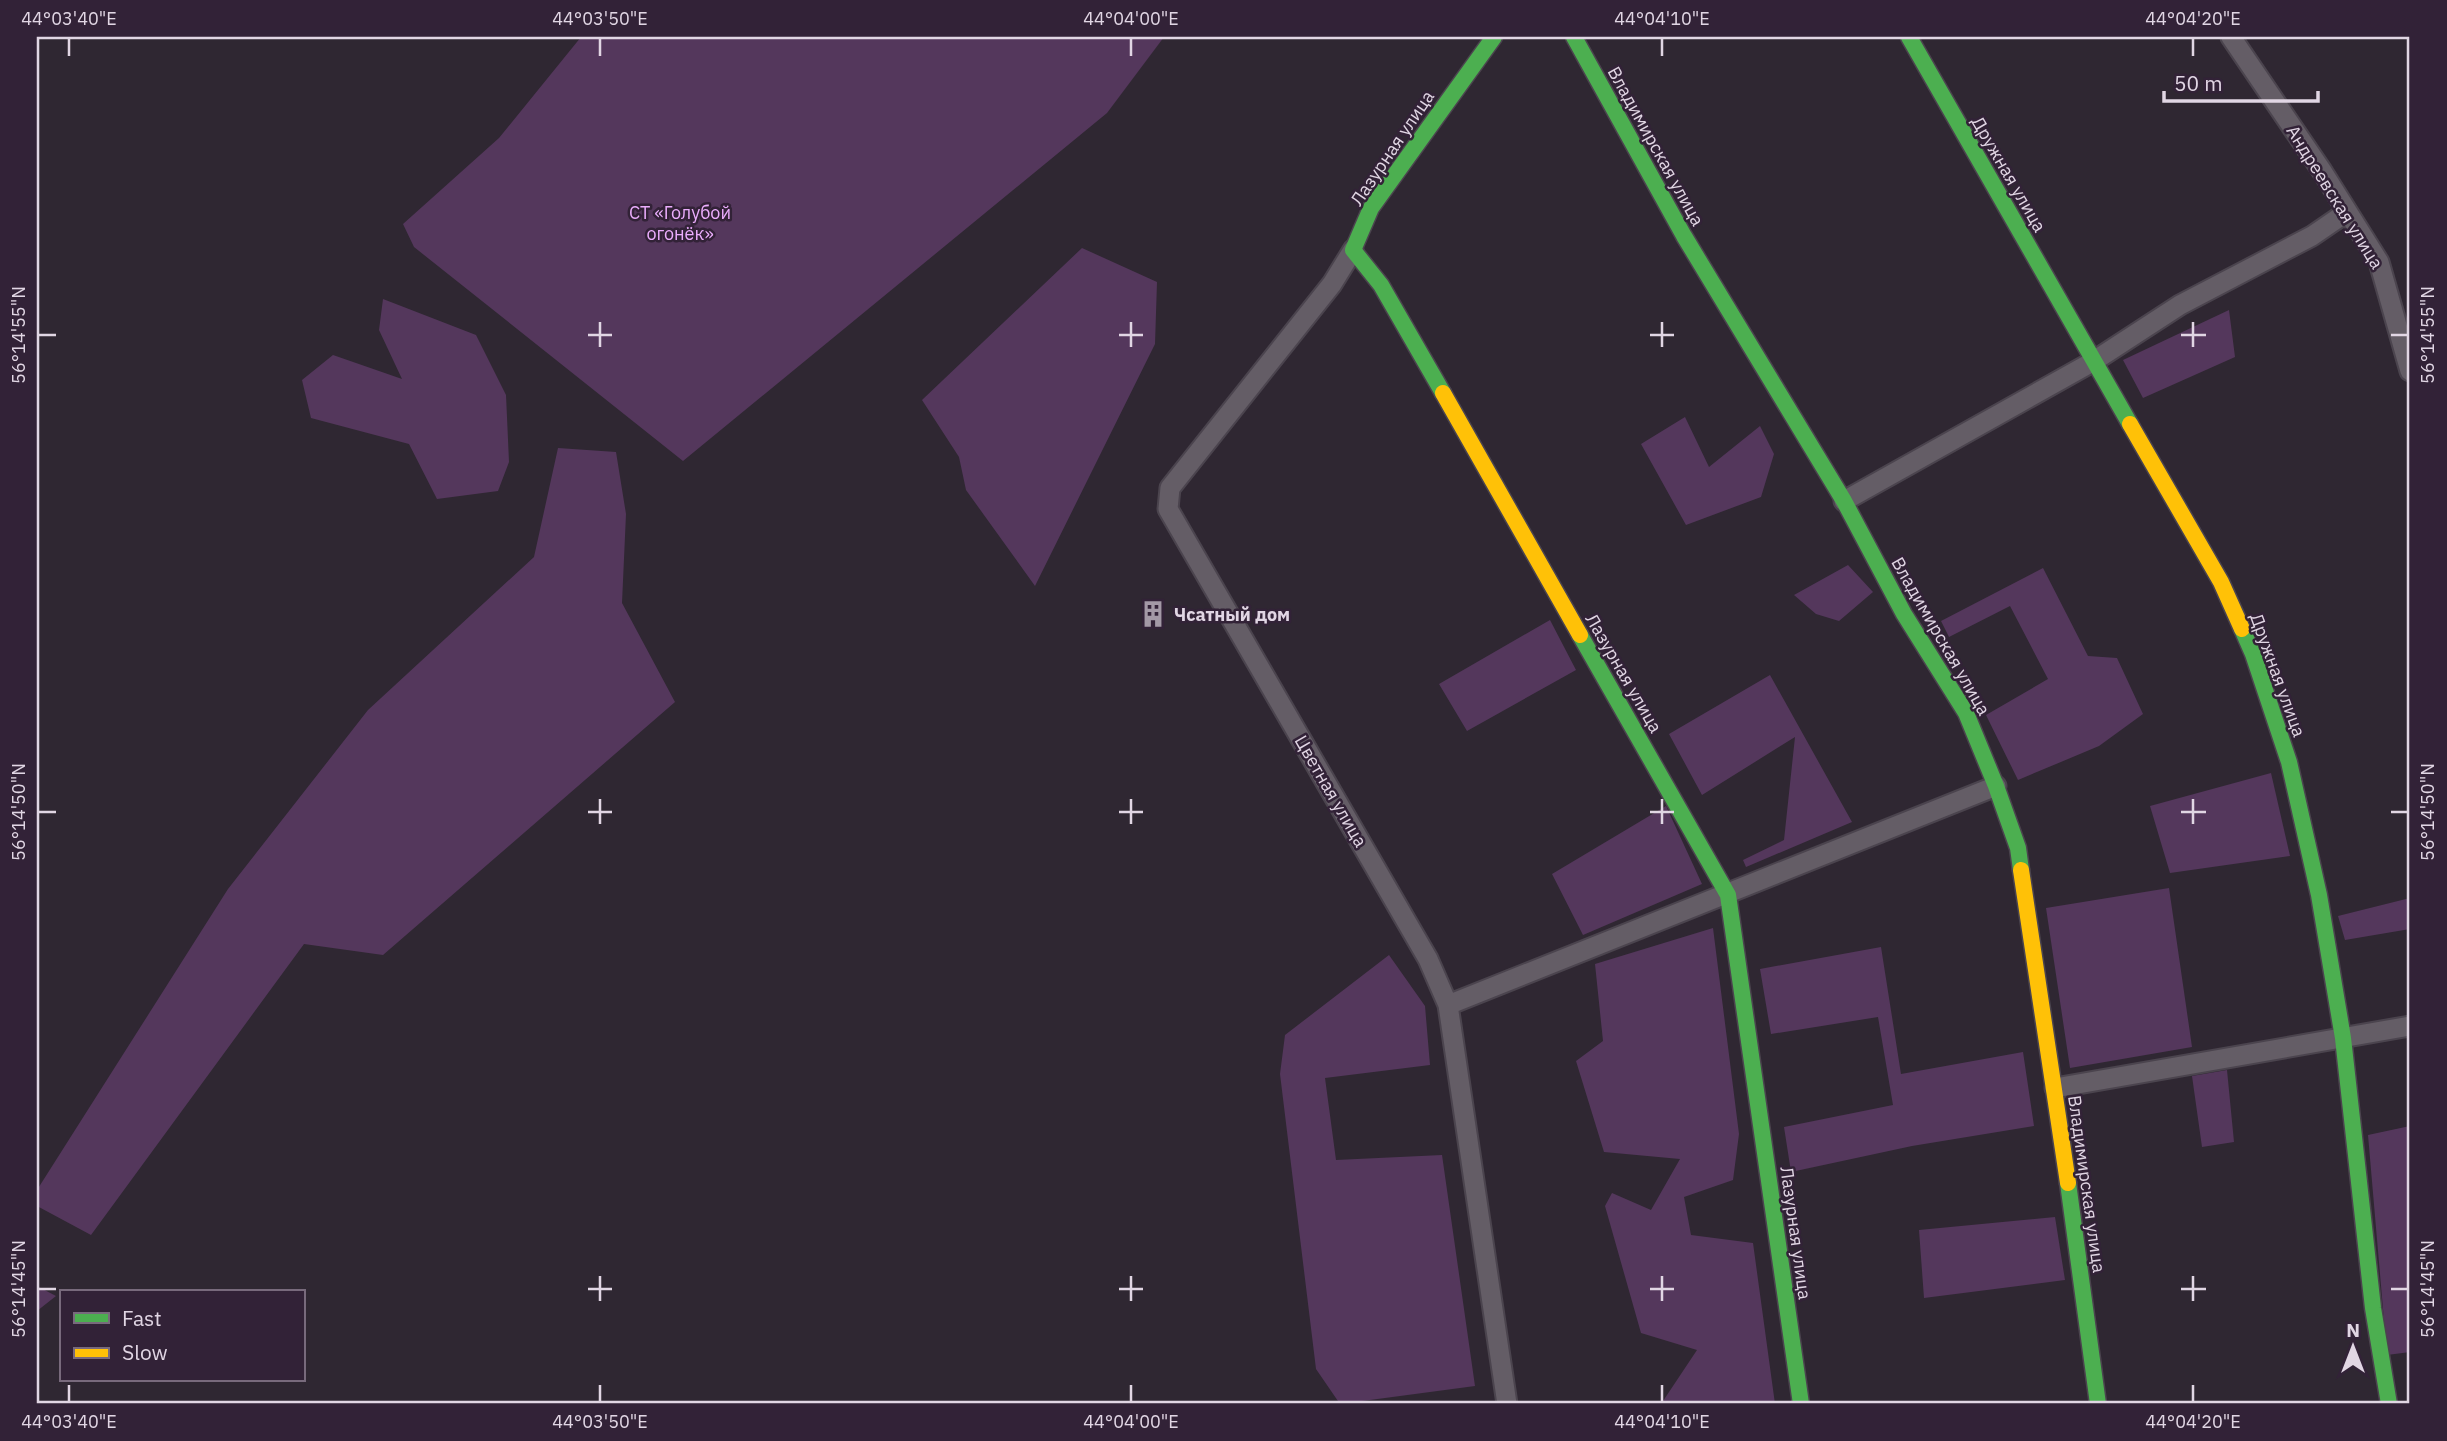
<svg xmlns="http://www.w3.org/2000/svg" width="2447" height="1441" viewBox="0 0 2447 1441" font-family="'IBM Plex Sans',sans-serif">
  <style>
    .green { fill: #54375c }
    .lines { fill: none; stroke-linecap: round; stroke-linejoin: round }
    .street-casing { stroke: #4b444e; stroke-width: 23 }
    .fast-casing { stroke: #4b444e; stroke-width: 19 }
    .slow-casing { stroke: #4b444e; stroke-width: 19 }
    .street { stroke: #645d66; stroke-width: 19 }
    .fast { stroke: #4caf50; stroke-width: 16 }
    .slow { stroke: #ffc107; stroke-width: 16 }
    .ticks { fill: none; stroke: #e1d6e4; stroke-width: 2.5 }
    .labels { text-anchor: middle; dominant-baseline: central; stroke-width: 5; stroke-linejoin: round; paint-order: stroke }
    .street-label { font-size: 18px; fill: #e1d6e4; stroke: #322237 }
    .park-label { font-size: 18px; fill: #ebadfd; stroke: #322237 }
    .poi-label { font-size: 18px; font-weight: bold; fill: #e1d6e4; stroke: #322237; text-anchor: start }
    .neatline { fill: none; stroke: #e1d6e4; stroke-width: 2.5 }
    .ticks-label { font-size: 18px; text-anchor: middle; fill: #e1d6e4 }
  </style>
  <rect width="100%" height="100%" fill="#2f2732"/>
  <!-- green -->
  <path class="green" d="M 581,37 L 1164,37 L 1107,113 L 683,461 L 414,247 L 403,224 L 499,138 Z
    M 1082,248 L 1157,282 L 1155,344 L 1035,586 L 966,490 L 959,457 L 922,400 Z
    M 383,299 L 476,335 L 506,395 L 509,462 L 498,491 L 437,499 L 409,444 L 311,418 L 302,380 L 333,355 L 402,379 L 379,330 Z
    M 2229,310 L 2235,357 L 2143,398 L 2123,360 Z
    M 1685,417 L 1709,467 L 1760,426 L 1774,454 L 1761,497 L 1686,525 L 1641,444 Z
    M 558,448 L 616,452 L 626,514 L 622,603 L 675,702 L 383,955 L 304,944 L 91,1235 L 37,1206 L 37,1190 L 228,889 L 368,710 L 534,557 Z
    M 1848,565 L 1873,592 L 1839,621 L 1816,614 L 1794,595 Z
    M 2043,568 L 2088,656 L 2117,658 L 2143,714 L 2099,746 L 2018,780 L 1986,715 L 2048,679 L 2010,606 L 1949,637 L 1941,621 Z
    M 1550,620 L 1576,670 L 1467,731 L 1439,684 Z
    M 1770,675 L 1852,822 L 1746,867 L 1743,860 L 1784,840 L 1795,737 L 1702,795 L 1669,734 Z
    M 2271,773 L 2290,856 L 2170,873 L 2150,806 Z
    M 1666,806 L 1702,884 L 1583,935 L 1552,874 Z
    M 2169,888 L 2192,1047 L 2070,1068 L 2046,908 Z
    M 2410,898 L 2410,929 L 2345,940 L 2338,916 Z
    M 1713,928 L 1739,1134 L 1733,1180 L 1684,1197 L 1691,1235 L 1753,1243 L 1775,1404 L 1661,1404 L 1697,1350 L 1641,1333 L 1605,1206 L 1612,1193 L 1651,1210 L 1680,1159 L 1604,1152 L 1576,1061 L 1603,1041 L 1595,964 Z
    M 1881,947 L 1901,1074 L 2023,1052 L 2034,1126 L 1912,1146 L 1791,1172 L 1784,1127 L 1893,1105 L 1878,1017 L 1771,1034 L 1760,969 Z
    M 1389,955 L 1425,1006 L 1430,1065 L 1325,1078 L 1336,1160 L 1442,1155 L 1475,1386 L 1340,1404 L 1316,1369 L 1280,1074 L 1285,1035 Z
    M 2227,1070 L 2234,1142 L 2202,1147 L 2192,1076 Z
    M 2410,1126 L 2410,1352 L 2387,1355 L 2368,1135 Z
    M 2055,1217 L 2065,1280 L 1924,1298 L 1919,1230 Z
    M 37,1286 L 56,1296 L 37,1311 Z"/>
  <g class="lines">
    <defs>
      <path id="street" d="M 2231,37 L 2322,171 L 2379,262 L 2410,371
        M 1353,250 L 1332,284 L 1170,488 L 1168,509 L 1428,959 L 1448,1005 L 1507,1404
        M 1844,501 L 2094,361 L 2180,305 L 2312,236 L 2347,212
        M 1448,1005 L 1996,786
        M 2055,1088 L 2410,1026"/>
      <path id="fast" d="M 1574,37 L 1684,236 L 1844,501 L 1904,614 L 1966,713 L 1996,786 L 2018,848 L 2021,870
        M 1909,37 L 2130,424
        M 1443,393 L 1381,285 L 1353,250 L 1371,208 L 1494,37
        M 2242,629 L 2253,654 L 2289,762 L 2319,895 L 2343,1038 L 2373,1308 L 2389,1404
        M 1580,635 L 1728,895 L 1801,1404
        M 2068,1183 L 2098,1404"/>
      <path id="slow" d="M 1443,393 L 1580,635
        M 2130,424 L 2221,582 L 2242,629
        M 2021,870 L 2068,1183"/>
    </defs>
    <!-- street casing -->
    <use href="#street" class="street-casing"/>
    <!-- fast casing -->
    <use href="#fast" class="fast-casing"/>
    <!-- slow casing -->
    <use href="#slow" class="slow-casing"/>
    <!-- street -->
    <use href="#street" class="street"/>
    <!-- fast -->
    <use href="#fast" class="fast"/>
    <!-- slow -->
    <use href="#slow" class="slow"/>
  </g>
  <!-- ticks -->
  <path class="ticks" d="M 69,38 L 69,56M 600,38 L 600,56M 1131,38 L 1131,56M 1662,38 L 1662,56M 2193,38 L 2193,56M 600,322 L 600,347M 1131,322 L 1131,347M 1662,322 L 1662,347M 2193,322 L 2193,347M 38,335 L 56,335M 588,335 L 612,335M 1119,335 L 1143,335M 1650,335 L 1674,335M 2181,335 L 2206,335M 2391,335 L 2408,335M 600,799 L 600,824M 1131,799 L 1131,824M 1662,799 L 1662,824M 2193,799 L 2193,824M 38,812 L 56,812M 588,812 L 612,812M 1119,812 L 1143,812M 1650,812 L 1674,812M 2181,812 L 2206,812M 2391,812 L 2408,812M 600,1276 L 600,1301M 1131,1276 L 1131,1301M 1662,1276 L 1662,1301M 2193,1276 L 2193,1301M 38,1289 L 56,1289M 588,1289 L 612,1289M 1119,1289 L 1143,1289M 1650,1289 L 1674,1289M 2181,1289 L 2206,1289M 2391,1289 L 2408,1289M 69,1385 L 69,1402M 600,1385 L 600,1402M 1131,1385 L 1131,1402M 1662,1385 L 1662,1402M 2193,1385 L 2193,1402"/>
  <!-- icons -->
  <defs>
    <symbol id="building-bare" viewBox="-9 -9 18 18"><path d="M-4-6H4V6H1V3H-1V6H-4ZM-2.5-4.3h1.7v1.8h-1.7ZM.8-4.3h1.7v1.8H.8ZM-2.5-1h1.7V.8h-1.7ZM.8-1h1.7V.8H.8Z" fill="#a399a6" stroke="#322237" stroke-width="2.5" paint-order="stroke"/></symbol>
  </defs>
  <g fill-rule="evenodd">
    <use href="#building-bare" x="1134" y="595" width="38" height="38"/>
  </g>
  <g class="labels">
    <!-- street labels -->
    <g class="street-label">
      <text transform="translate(1656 146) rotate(61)">Владимирская улица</text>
      <text transform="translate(1392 148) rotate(-56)">Лазурная улица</text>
      <text transform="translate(2009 174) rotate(60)">Дружная улица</text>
      <text transform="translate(2335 197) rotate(58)">Андреевская улица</text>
      <text transform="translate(1941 636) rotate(60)">Владимирская улица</text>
      <text transform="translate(1624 673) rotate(60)">Лазурная улица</text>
      <text transform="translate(2278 675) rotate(70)">Дружная улица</text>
      <text transform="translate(1331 791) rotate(60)">Цветная улица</text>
      <text transform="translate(2087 1184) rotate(82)">Владимирская улица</text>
      <text transform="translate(1796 1233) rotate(82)">Лазурная улица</text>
    </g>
    <!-- park labels -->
    <g class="park-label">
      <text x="680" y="212">СТ «Голубой<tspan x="680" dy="21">огонёк»</tspan></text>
    </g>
    <!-- poi labels -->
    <g class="poi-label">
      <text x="1174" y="614">Чсатный дом</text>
    </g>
  </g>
  <!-- border -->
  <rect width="2447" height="1441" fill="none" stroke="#322237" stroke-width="77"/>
  <!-- legend -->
  <rect x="60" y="1290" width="245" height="91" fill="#322237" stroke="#786a7c" stroke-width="2"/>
  <rect x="74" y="1313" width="35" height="10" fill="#4caf50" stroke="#786a7c" stroke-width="2"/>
  <text x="122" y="1326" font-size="21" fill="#e1d6e4">Fast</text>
  <rect x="74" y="1348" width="35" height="10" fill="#ffc107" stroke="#786a7c" stroke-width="2"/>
  <text x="122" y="1360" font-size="21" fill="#e1d6e4">Slow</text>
  <!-- north arrow -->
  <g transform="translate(2353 1347)" stroke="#322237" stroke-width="5" paint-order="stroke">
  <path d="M0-5L12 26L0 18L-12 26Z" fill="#e1d6e4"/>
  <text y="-10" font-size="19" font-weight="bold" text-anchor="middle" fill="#e1d6e4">N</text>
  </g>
  <!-- scale -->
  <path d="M2164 91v10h154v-10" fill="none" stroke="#e1d6e4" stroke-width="3.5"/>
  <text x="2174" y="91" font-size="21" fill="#e1d6e4" stroke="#322237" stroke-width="5" paint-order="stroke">50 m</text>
  <rect x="38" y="38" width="2370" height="1364" class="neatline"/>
  <g class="ticks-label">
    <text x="69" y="25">44°03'40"E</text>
    <text x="600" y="25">44°03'50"E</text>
    <text x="1131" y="25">44°04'00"E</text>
    <text x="1662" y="25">44°04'10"E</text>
    <text x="2193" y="25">44°04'20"E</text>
    <text transform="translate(19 335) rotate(-90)" y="6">56°14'55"N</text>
    <text transform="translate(2428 335) rotate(-90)" y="6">56°14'55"N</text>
    <text transform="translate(19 812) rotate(-90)" y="6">56°14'50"N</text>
    <text transform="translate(2428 812) rotate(-90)" y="6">56°14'50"N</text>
    <text transform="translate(19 1289) rotate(-90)" y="6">56°14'45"N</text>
    <text transform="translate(2428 1289) rotate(-90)" y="6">56°14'45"N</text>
    <text x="69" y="1428">44°03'40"E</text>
    <text x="600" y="1428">44°03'50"E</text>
    <text x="1131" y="1428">44°04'00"E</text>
    <text x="1662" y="1428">44°04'10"E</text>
    <text x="2193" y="1428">44°04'20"E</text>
  </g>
</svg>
